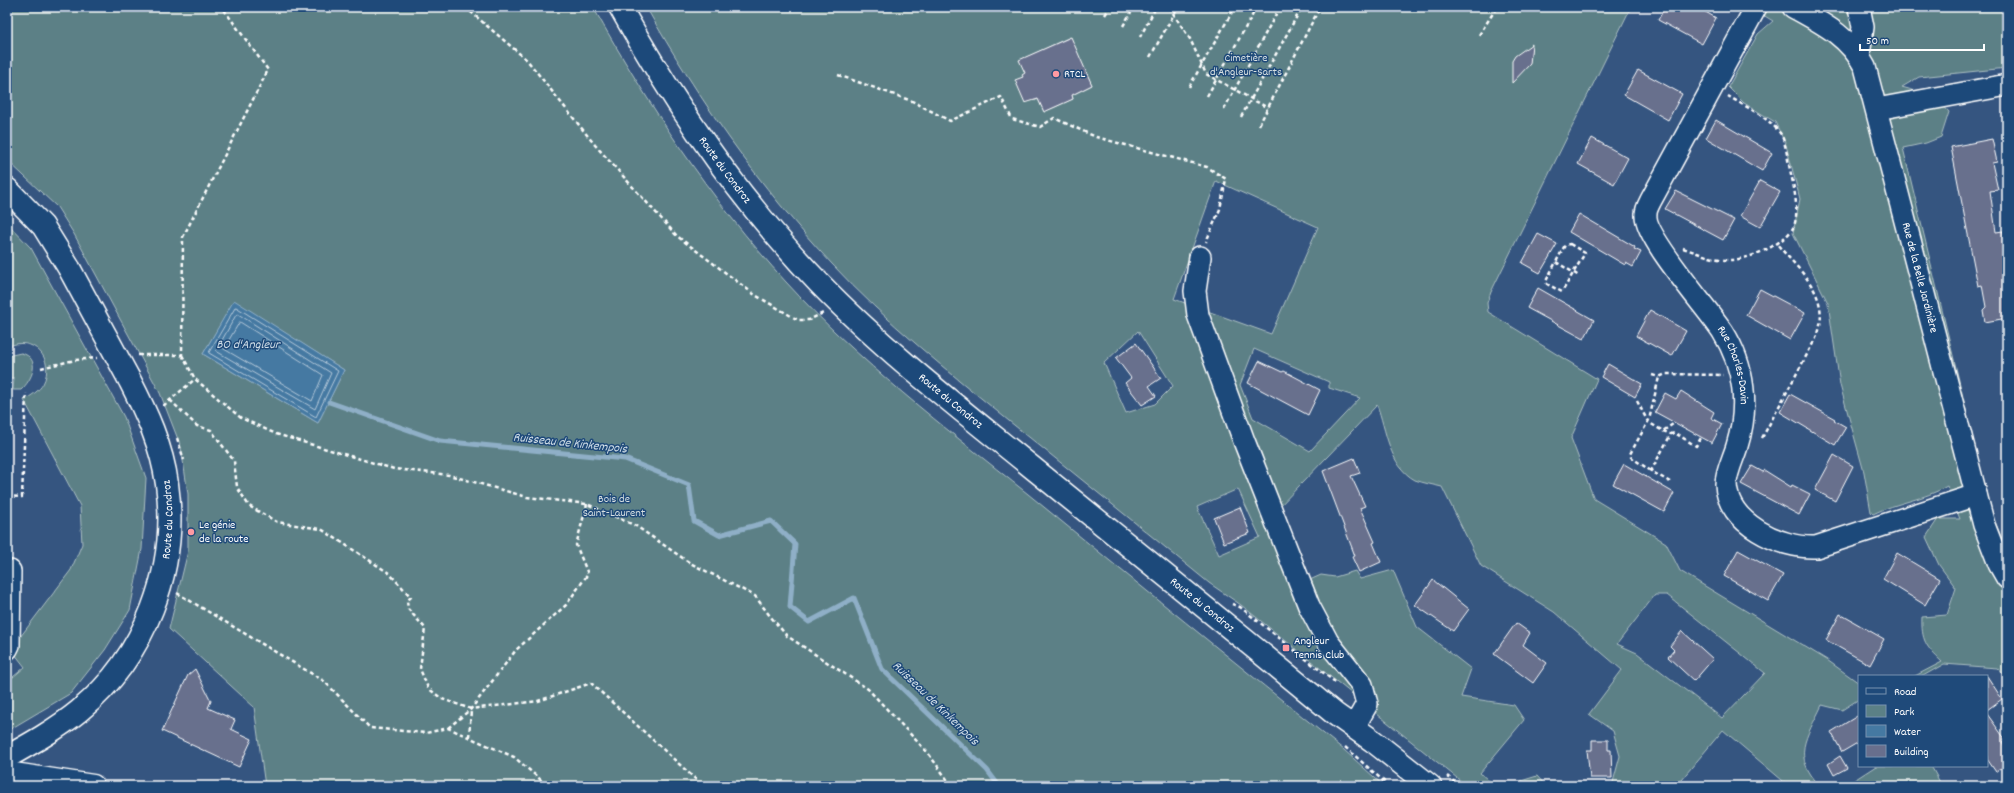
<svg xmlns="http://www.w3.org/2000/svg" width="2014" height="793" viewBox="0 0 2014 793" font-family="Dekko,sans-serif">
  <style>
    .green { fill: #5b8086; stroke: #adc0c2; fill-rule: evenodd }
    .water { fill: #4579a2; stroke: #8fafc7 }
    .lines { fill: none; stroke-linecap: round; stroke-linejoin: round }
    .shore { stroke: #b5c9da; stroke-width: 1 }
    .stream { stroke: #8fafc7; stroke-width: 5 }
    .building { fill: #686f8d; stroke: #fff }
    .minor-casing { stroke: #fff; stroke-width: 24 }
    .major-casing { stroke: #fff; stroke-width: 25 }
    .path { stroke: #fff; stroke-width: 2.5; stroke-dasharray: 4 3; stroke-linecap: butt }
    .minor { stroke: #1f4a7a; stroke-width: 21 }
    .major { stroke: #1f4a7a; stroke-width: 22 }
    .major-bridge-casing { stroke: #fff; stroke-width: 25; stroke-linecap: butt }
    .major-bridge { stroke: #1f4a7a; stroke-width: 22 }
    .poi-dot { fill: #ff9aa2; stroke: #1f4a7a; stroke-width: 1.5 }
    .labels { text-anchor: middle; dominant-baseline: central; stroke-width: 3; stroke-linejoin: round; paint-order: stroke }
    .park-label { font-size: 12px; fill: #d6dfe1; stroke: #1f4a7a }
    .poi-label { font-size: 12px; fill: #fff; stroke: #1f4a7a; text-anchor: start }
    .street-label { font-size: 12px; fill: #fff; stroke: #1f4a7a }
    .water-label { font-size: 13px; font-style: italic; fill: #d0dee8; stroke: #1f4a7a }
  </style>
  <rect width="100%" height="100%" fill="#355580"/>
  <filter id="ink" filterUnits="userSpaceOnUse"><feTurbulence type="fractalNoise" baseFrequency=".025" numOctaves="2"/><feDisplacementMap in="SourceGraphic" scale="8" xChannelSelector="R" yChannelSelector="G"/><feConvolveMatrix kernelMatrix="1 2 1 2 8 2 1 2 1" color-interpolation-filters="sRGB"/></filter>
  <g filter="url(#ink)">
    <!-- green -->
    <path class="green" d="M 7,7 L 593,7 C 649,106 710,199 786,282 C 859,362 944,427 1028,494 C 1133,580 1238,665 1344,750 L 1384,786 L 265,786 L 254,707 L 169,629 L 188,551 L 188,494 L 181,447 L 160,393 L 74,234 L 57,207 L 7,160 ZM 234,301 L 344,370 L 318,423 L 203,354 Z
      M 646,7 L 1631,7 L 1491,292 L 1487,303 L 1488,312 L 1597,379 L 1571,438 L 1594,499 L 1666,543 L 1680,571 L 1827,660 L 1859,683 L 1859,699 L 1842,710 L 1822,705 C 1806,739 1791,755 1820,786 L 1789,786 L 1723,730 L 1676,786 L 1612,786 L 1620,756 L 1613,731 L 1589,714 L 1622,670 L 1554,612 L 1481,566 L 1442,487 C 1434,485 1423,483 1415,480 C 1389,466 1386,429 1377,405 L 1276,510 L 1303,583 L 1321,575 L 1335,577 L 1355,571 L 1360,579 L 1393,570 L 1417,627 L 1471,669 L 1461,697 L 1514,705 L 1524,720 L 1480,773 L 1495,786 L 1467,786 L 1241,605 L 1209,583 C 1143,529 1076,475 1009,421 C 948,371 886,322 832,264 C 759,186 699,100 646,7 ZM 1070,37 L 1092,85 L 1072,95 L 1073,99 L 1044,112 L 1038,99 L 1035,101 L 1033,99 L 1023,75 L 1025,73 L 1020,60 ZM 1216,181 L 1318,227 L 1271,334 L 1174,299 ZM 1138,331 L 1173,386 L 1155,404 L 1126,413 L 1104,363 ZM 1254,349 L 1329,382 L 1329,388 L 1360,398 L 1310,451 L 1253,418 L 1240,385 ZM 1238,489 L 1260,537 L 1219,555 L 1197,507 ZM 1655,595 L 1667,595 L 1765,673 L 1722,718 L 1637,653 L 1617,644 Z
      M 1750,7 L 2007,7 L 2007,68 L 1919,77 L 1902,87 C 1924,94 1933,93 1949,112 L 1941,137 L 1926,143 L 1903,148 L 1990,509 L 2007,551 L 2007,677 L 1997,668 L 1944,664 L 1923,676 L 1915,676 L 1942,662 C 1926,647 1921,640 1922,617 L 1947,615 L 1956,588 L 1939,565 L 1926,537 L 1938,519 L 1960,519 L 1947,486 C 1924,500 1897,502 1873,514 L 1871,512 L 1864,472 L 1840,385 L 1828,303 L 1793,233 L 1800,199 L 1786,145 L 1775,122 L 1744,103 L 1728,87 L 1758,34 L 1773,21 Z
      M 7,223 L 31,248 L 124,417 L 146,478 L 142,549 L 130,610 L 105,650 L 71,693 L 7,731 L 7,682 L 25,667 L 11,649 L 71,570 L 82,544 L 80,506 L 24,400 C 31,396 39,391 43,384 C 56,359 33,334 7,347 Z
      M 21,353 C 42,358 32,380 21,390 L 13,390 L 14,378 L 7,378 L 7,356 Z
      M 1876,766 L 1931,766 L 1942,786 L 1845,786 Z
      M 1537,776 L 1546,786 L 1519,786 L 1521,781 Z"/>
    <!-- water -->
    <path class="water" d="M 234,300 L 344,370 L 318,423 L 203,354 Z"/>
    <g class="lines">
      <!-- shore -->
      <path class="shore" d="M 236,307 L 338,371 L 316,417 L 209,353 Z
        M 238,314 L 331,373 L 315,409 L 216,351 L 236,315 Z
        M 240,322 L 323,375 L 312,401 L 224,349 Z"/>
      <!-- stream -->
      <path class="stream" d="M 329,402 L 440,441 L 625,459 L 689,485 L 694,521 L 719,535 L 771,521 L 795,544 L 790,607 L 809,622 L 854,598 L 882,669 L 987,770 L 999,786"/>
    </g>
    <!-- building -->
    <path class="building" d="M 1665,7 L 1697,7 L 1716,18 L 1702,44 L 1658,20 Z
      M 1071,37 L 1092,85 L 1072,95 L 1073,99 L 1044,112 L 1038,99 L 1025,103 L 1015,80 L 1023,77 L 1022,75 L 1025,73 L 1019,60 Z
      M 1532,44 L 1530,64 L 1512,83 L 1512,61 L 1515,56 Z
      M 1638,70 L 1682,94 L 1668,120 L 1624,95 Z
      M 1716,120 L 1772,153 L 1762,171 L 1706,138 Z
      M 1592,138 L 1628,158 L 1614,184 L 1578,164 Z
      M 1992,139 L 1997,162 L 1992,163 L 1998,190 L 1990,191 L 1996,232 L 2003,231 L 2007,253 L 2007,318 L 1985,322 L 1983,310 L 1986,307 L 1982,285 L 1978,286 L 1951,147 Z
      M 1760,181 L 1780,192 L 1760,227 L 1740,216 Z
      M 1676,191 L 1734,220 L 1723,240 L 1665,209 Z
      M 1579,214 L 1635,247 L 1634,249 L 1641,252 L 1633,267 L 1626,263 L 1625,265 L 1569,232 Z
      M 1538,234 L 1557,244 L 1540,273 L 1522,263 Z
      M 1538,288 L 1594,320 L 1584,339 L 1527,308 Z
      M 1760,289 L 1805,313 L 1790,340 L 1746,315 Z
      M 1650,310 L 1686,331 L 1672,356 L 1636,336 Z
      M 1136,343 L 1161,378 L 1149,386 L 1156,396 L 1142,405 L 1125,383 L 1131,378 L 1116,358 Z
      M 1259,361 L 1282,372 L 1284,371 L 1320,390 L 1308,415 L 1248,383 Z
      M 1608,364 L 1642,384 L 1635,397 L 1601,377 Z
      M 1681,391 L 1714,412 L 1711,418 L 1722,424 L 1712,443 L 1655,412 L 1665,393 L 1676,399 Z
      M 1790,394 L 1835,419 L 1834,420 L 1846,427 L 1835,445 L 1780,412 Z
      M 1834,455 L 1853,466 L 1835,501 L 1815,490 Z
      M 1354,458 L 1360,473 L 1351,476 L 1365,506 L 1360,508 L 1375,542 L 1373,543 L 1381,562 L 1359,572 L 1352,557 L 1355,556 L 1323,471 Z
      M 1624,464 L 1674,493 L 1664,512 L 1613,484 Z
      M 1752,466 L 1763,472 L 1764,470 L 1791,487 L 1792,485 L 1810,494 L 1799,515 L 1741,484 Z
      M 1240,507 L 1250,533 L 1224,543 L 1214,518 Z
      M 1738,550 L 1783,575 L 1768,601 L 1724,576 Z
      M 1897,553 L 1940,579 L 1925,605 L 1883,579 Z
      M 1433,580 L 1469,609 L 1453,631 L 1415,605 Z
      M 1840,614 L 1884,639 L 1870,665 L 1826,640 Z
      M 1516,623 L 1530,633 L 1523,645 L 1547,663 L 1533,683 L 1494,654 Z
      M 1682,631 L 1713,659 L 1694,681 L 1668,657 L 1674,650 L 1670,646 Z
      M 195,669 L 211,701 L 208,708 L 235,720 L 231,729 L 252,739 L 239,767 L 162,731 L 188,675 Z
      M 1987,676 L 2002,699 L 1987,710 Z
      M 1987,714 L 2005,739 L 2002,742 L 2007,750 L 2007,764 L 1996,772 L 1987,759 Z
      M 1859,715 L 1859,742 L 1842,752 L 1831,732 Z
      M 1592,740 L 1608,740 L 1608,750 L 1611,750 L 1612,778 L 1590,778 L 1587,750 L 1592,750 Z
      M 1840,756 L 1847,768 L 1834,775 L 1828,764 Z"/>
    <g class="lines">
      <defs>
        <g id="minor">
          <path id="s1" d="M 1756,7 L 1651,200 C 1649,204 1646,209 1646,214 C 1643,236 1709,310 1723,332 C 1745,367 1749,407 1737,446 C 1734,457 1726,472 1726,484 C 1727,523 1781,549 1816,547 L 1976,495"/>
          <path id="s2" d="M 1793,7 C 1822,23 1849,36 1865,67 L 1984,525 L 1999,564 L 2007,578"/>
          <path d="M 1859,7 L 1863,27 L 1859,55"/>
          <path d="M 1877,109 L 2007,85"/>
          <path d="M 1200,257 L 1195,291 L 1198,315 L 1244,441 L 1309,606 L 1328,642 L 1362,685 L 1367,704 L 1354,727"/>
          <path d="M 7,649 L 9,645 L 10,571"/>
        </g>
        <g id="major">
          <path id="s3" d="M 620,7 C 676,107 740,201 819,283 C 887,353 964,412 1039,473 C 1138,553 1237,633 1335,714 L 1373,741 L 1430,786"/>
          <path d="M 7,189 L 43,226 L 69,268"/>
          <path id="s4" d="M 7,757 C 32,743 57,729 79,711 C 145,657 179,568 167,484 C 162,446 146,412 129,379"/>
          <path d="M 7,773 L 93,786"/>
        </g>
      </defs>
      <!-- minor casing -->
      <use href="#minor" class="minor-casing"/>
      <!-- major casing -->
      <use href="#major" class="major-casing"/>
      <!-- path -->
      <path class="path" d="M 465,7 L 527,60 L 595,145 L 677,236 L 755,295 L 798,320 L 809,320 L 823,313
        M 1169,7 L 1190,39 L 1206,74 L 1268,108
        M 1105,15 L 1110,7
        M 1123,26 L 1134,7
        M 1479,35 L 1497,7
        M 1140,37 L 1156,7
        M 1150,57 L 1178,7
        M 838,75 L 912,101 L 950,121 L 1001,97 L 1012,119 L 1040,127 L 1054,118 L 1096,137 L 1207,167 L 1226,179 L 1220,209 L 1206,242
        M 1189,87 L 1235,7
        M 1207,96 L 1257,7
        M 1224,109 L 1280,7
        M 1241,117 L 1302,7
        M 1259,125 L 1320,7
        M 1570,244 L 1585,253 L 1562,292 L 1547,284 L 1546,281 L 1565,245 Z
        M 1683,248 C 1698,253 1711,259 1727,260 C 1747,261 1783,245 1793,228 C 1800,215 1794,187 1791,174 C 1788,163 1786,141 1780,133 C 1767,116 1746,107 1728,96
        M 1556,262 L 1579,276
        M 138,355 L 182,355 L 183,237 L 268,70 L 222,7
        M 182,355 L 195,379 L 241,418 L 276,434 L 394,469 L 449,475 L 527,497 L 587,504 L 636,526 L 690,563 L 755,596 L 770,616 L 787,636 L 868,689 L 928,753 L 952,786
        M 41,368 L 75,360 L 97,358
        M 1652,375 L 1659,377
        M 170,400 L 197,426 L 211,430 L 234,461 L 237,487 L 249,506 L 277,522 L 321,529 L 389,573 L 411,597 L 407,601 L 408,609 L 425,628 L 420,669 L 428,688 L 442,699 L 471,709 L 538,701 L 591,683 L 703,786
        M 1637,401 L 1648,422 L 1663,431 L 1673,424
        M 163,406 L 195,379
        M 1663,431 L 1671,434
        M 177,438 L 184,460
        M 1762,438 L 1818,334 C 1830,293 1800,272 1777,244
        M 1651,471 L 1631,457 L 1630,454 L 1649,420 L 1659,377 L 1666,374 L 1723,375
        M 1670,482 L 1651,471 L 1671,434 L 1675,433 L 1696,446 L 1701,438
        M 7,496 L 22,497 L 26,393
        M 177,593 L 324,681 L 370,728 L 426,733 L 448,728 L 514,757 L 548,786
        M 1232,604 L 1240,607 L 1335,682
        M 448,728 L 471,709 L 516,650 L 566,605 L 588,574 L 576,545 L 587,504
        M 469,737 L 471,710
        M 1345,747 L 1389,786
        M 1447,776 L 1459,786"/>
      <!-- minor -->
      <use href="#minor" class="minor"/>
      <!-- major -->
      <use href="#major" class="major"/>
      <defs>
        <path id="major-bridge" d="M 69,268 L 129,379"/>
      </defs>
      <!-- major-bridge casing -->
      <use href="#major-bridge" class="major-bridge-casing"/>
      <!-- major-bridge -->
      <use href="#major-bridge" class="major-bridge"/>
    </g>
  </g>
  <!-- markers -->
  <g class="poi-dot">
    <circle cx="1056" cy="74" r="4"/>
    <circle cx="191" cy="532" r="4"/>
    <rect x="1282" y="644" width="8" height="8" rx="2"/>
  </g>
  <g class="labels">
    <!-- park labels -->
    <g class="park-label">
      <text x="1246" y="58">Cimetière<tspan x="1246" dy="14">d'Angleur-Sarts</tspan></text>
      <text x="614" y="499">Bois de<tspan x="614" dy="14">Saint-Laurent</tspan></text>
    </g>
    <!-- poi labels -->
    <g class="poi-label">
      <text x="1064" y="74">RTCL</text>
      <text x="199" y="525">Le génie<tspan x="199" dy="14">de la route</tspan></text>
      <text x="1294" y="641">Angleur<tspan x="1294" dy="14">Tennis Club</tspan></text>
    </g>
    <!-- street labels -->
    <g class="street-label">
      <text stroke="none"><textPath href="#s3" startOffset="194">Route du Condroz</textPath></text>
      <text stroke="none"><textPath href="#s2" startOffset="313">Rue de la Belle Jardinière</textPath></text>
      <text stroke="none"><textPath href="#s1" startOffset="412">Rue Charles-Davin</textPath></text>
      <text stroke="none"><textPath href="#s3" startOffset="518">Route du Condroz</textPath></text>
      <text stroke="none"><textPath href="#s4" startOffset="304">Route du Condroz</textPath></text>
      <text stroke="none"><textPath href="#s3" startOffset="842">Route du Condroz</textPath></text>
    </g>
    <!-- water labels -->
    <g class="water-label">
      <text x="248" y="345">BO d'Angleur</text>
      <text transform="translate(570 444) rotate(6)">Ruisseau de Kinkempois</text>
      <text transform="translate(935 704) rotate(44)">Ruisseau de Kinkempois</text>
    </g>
  </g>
  <!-- margin -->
  <rect width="2014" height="793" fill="none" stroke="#1f4a7a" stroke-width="24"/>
  <rect x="12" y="12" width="1990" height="769" fill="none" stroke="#fff" stroke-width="1.5" filter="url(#ink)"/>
  <!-- legend -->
  <rect x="1858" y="675" width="130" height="92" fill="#1f4a7a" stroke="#7992af"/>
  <rect x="1866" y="688" width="20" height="6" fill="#1f4a7a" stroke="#7992af"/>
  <text x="1894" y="695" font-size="12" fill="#ffffff">Road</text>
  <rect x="1866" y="705" width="20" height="12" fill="#5b8086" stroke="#7992af"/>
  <text x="1894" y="715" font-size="12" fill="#ffffff">Park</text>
  <rect x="1866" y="725" width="20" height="12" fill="#4579a2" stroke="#7992af"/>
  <text x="1894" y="735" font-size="12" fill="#ffffff">Water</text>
  <rect x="1866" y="745" width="20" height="12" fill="#686f8d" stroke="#7992af"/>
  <text x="1894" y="755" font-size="12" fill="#ffffff">Building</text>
  <!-- scale -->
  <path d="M1860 44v6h124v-6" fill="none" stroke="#ffffff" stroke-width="2"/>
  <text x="1866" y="44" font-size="12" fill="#ffffff" stroke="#1f4a7a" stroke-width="3" paint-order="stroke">50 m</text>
</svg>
